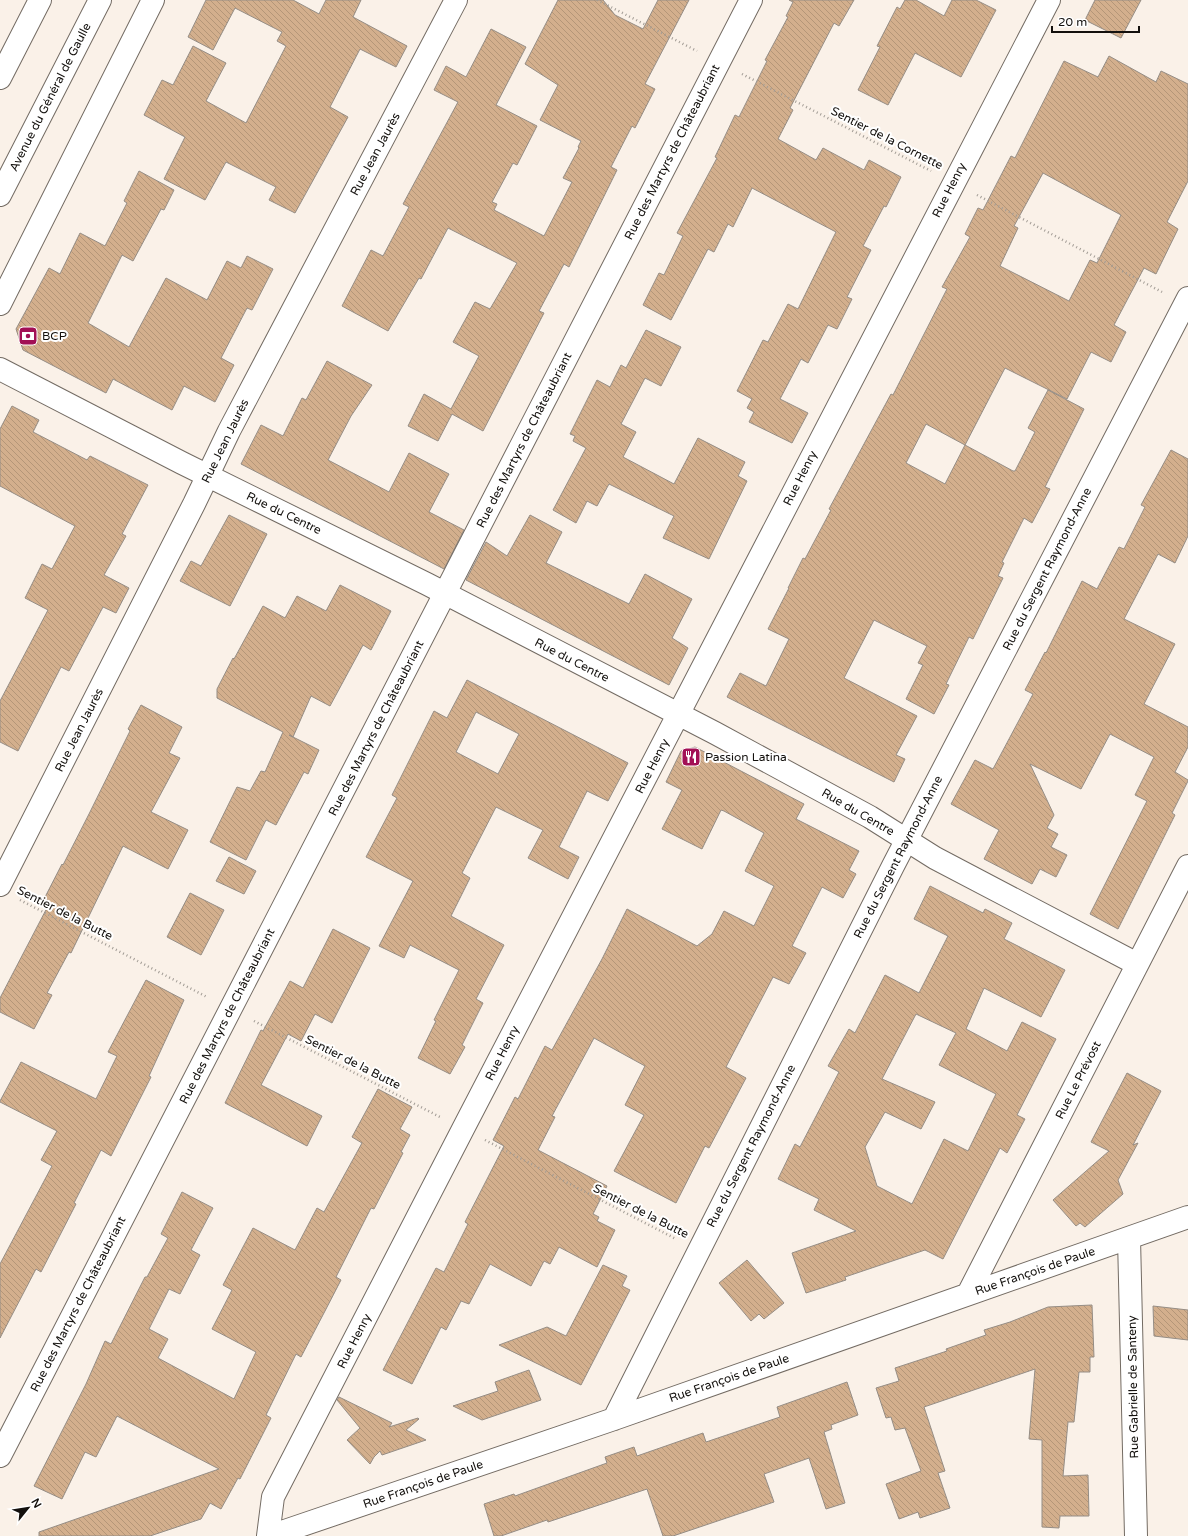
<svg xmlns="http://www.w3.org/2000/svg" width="1188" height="1536" viewBox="0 0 1188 1536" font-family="'Varela Round',sans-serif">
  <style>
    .building { fill: url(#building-back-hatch); stroke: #958d85; fill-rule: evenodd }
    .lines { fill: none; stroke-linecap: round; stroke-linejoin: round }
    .minor-casing { stroke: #736b63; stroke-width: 24 }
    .tertiary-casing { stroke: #736b63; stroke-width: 24 }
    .path { stroke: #a29c95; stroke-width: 2.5; stroke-dasharray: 1 3; stroke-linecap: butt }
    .minor { stroke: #fff; stroke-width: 22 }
    .tertiary { stroke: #fff; stroke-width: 22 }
    .labels { text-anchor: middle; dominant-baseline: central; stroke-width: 4; stroke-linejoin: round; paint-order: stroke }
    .street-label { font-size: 12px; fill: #13100d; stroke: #fff }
    .poi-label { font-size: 12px; fill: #13100d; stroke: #fff; text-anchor: start }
  </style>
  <defs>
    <pattern id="building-back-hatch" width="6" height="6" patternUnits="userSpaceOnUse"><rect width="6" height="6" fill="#d3af8d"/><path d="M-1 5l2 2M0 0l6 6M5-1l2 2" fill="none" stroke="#b49678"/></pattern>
  </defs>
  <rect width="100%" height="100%" fill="#faf1e8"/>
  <!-- building -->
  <path class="building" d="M 206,0 L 293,0 L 319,14 L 326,0 L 361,0 L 353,17 L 407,46 L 396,67 L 360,49 L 330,107 L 348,117 L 295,213 L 269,200 L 276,187 L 226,162 L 205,200 L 164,179 L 185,137 L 144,115 L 162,80 L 173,85 L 193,46 L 226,63 L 206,101 L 246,123 L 286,46 L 277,41 L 282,32 L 235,8 L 213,50 L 188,37 Z
    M 558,0 L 603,0 L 615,15 L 643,29 L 658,0 L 689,0 L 645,84 L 655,89 L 635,128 L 632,126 L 611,167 L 617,170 L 569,267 L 564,264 L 539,311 L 544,313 L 483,431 L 452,414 L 438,441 L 408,426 L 424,394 L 451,409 L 479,356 L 453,342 L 475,302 L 490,309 L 517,263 L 448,228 L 421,279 L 419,278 L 388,331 L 342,306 L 371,250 L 383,256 L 409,207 L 403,204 L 458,102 L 434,90 L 446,66 L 466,77 L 491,29 L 526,47 L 496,105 L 537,126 L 517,165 L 513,163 L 492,202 L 497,204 L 494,210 L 544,236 L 572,182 L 563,178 L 579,148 L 578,147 L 581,141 L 540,120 L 558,85 L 525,64 Z
    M 789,0 L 854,0 L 839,26 L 834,23 L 790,108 L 793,110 L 778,139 L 816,160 L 823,148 L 864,170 L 869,160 L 901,177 L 886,207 L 884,206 L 863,246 L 871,250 L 847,297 L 852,299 L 837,329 L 828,325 L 808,363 L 801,359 L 780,399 L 808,413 L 792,443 L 749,422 L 754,412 L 747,408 L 752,399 L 737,391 L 763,340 L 768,342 L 788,304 L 798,309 L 836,232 L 752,188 L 733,227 L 728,224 L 714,252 L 708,249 L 671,320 L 643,305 L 659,273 L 664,275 L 683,236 L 677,233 L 717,158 L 715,157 L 735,115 L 739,117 L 767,61 L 765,60 L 788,17 L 786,16 L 793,2 Z
    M 905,0 L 916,0 L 944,16 L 952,0 L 976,0 L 996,10 L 961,77 L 915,53 L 888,105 L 858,90 L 880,47 L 877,46 L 897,7 L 900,9 Z
    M 1095,0 L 1141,0 L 1121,38 L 1085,20 Z
    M 1109,56 L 1156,82 L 1161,71 L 1188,84 L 1188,181 L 1167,222 L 1178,229 L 1156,274 L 1144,268 L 1125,304 L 1114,325 L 1126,332 L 1111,362 L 1091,352 L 1067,399 L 1005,368 L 965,445 L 1013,471 L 1015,471 L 1035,432 L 1028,428 L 1048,390 L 1084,409 L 1045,487 L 1050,489 L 1032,523 L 1024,518 L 1002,562 L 1004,563 L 998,576 L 1003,578 L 973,639 L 969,637 L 946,684 L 949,685 L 934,714 L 906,699 L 923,665 L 918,663 L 927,646 L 874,620 L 844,678 L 917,716 L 896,755 L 905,759 L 894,782 L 727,697 L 740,673 L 766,686 L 789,639 L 768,629 L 789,588 L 788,588 L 803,558 L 805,559 L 831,510 L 829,509 L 851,468 L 891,394 L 893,395 L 947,289 L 942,287 L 970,237 L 965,234 L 978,208 L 983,210 L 1011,156 L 1015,158 L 1064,61 L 1098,77 ZM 1043,173 L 1121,215 L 1097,263 L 1090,260 L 1069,301 L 1000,266 L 1018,228 L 1014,226 ZM 926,424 L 965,445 L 945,484 L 906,463 Z
    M 139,171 L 174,190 L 164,210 L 161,209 L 133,261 L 122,255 L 88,323 L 129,347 L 166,278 L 207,300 L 227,261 L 241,268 L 247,256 L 273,269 L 252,310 L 247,308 L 221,358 L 234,365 L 215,402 L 184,386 L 172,410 L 113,379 L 106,393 L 23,350 L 16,329 L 49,268 L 60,274 L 80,233 L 105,246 L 127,203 L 124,201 Z
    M 646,330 L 681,347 L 661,386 L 645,378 L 621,424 L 636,432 L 623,457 L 674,484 L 698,438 L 745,462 L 738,476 L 747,481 L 709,559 L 663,538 L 674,516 L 609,484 L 597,506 L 587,501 L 576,523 L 553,510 L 586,448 L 573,441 L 575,436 L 570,434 L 597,380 L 610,387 L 621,365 L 626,368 Z
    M 327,361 L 372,385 L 351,416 L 328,460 L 389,492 L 409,453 L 449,474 L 429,512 L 464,530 L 444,569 L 241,464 L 261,425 L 283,436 L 302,398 L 306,400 Z
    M 12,406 L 39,420 L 33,432 L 87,460 L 90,456 L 148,485 L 122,534 L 126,536 L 104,575 L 129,588 L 116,613 L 103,607 L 69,671 L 61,667 L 18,751 L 0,742 L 0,701 L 48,610 L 25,598 L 42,564 L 52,569 L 75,526 L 0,486 L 0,429 Z
    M 1171,450 L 1188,459 L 1188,536 L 1175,563 L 1158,554 L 1124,619 L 1175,644 L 1144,704 L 1188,727 L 1188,747 L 1175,772 L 1188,780 L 1188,781 L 1172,813 L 1175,815 L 1118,929 L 1090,914 L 1147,801 L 1135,795 L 1154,757 L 1110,734 L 1081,789 L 1030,764 L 1054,815 L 1047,828 L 1058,834 L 1051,847 L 1067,855 L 1056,877 L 1040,869 L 1032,884 L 984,859 L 999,830 L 951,804 L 975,760 L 993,769 L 1033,694 L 1025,690 L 1045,652 L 1046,653 L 1082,581 L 1097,589 L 1119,547 L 1124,549 L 1145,507 L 1141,505 Z
    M 229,515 L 267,534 L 230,606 L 180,581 L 191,561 L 201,566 Z
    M 530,515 L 562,532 L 546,563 L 629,604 L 645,574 L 692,599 L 672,638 L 688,648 L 669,685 L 466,580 L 486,542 L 507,556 Z
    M 340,585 L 391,611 L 371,650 L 363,645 L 330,706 L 311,696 L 293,737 L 289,735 L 319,750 L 308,774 L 304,772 L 276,825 L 266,820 L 246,860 L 210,842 L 237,787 L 250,791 L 261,771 L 265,772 L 283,732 L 217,698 L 217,689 L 233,658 L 234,659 L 263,606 L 285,618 L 297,596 L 326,611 Z
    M 467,680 L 628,763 L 608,801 L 587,791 L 559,847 L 579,857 L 568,879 L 528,858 L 543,830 L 496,807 L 462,873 L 470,878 L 451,916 L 504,945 L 476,999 L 483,1003 L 462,1045 L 465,1047 L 450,1074 L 418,1058 L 436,1021 L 434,1020 L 459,970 L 410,945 L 404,958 L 379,946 L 413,881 L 366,857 L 397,798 L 392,795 L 434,711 L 447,718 ZM 476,712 L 519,734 L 498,774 L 456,752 Z
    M 141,705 L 182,727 L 169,753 L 180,758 L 151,812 L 188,830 L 168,869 L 123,846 L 71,953 L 69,952 L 47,993 L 52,995 L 34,1029 L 0,1012 L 0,998 L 49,904 L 43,901 L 62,864 L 63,865 L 89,814 L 130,731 L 128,729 Z
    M 695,747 L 804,804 L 796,819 L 859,851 L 849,870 L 856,874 L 843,898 L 822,887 L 792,946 L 806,953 L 789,984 L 773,977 L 726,1067 L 746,1078 L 709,1148 L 705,1146 L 676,1203 L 614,1171 L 644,1115 L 625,1105 L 645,1066 L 594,1038 L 552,1116 L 555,1117 L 538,1150 L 607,1186 L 593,1214 L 599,1217 L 597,1221 L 615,1230 L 597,1267 L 559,1247 L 550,1264 L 544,1261 L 531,1286 L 490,1264 L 469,1304 L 461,1301 L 446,1330 L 441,1327 L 412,1384 L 383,1370 L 436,1268 L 444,1272 L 468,1224 L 465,1222 L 504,1146 L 493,1140 L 515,1097 L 518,1099 L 545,1046 L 552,1050 L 602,959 L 627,909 L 697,946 L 712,934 L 724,911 L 754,926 L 774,886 L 745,871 L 764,833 L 724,811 L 721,810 L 702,849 L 662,829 L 682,790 L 666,782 L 681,751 Z
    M 229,857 L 256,871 L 244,894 L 216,881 Z
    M 930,886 L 983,913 L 985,909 L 1012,923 L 1004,939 L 1065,970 L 1041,1017 L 984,988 L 966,1029 L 1007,1051 L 1022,1022 L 1056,1039 L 1017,1115 L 1025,1119 L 1007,1153 L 1000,1148 L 943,1259 L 925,1250 L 845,1277 L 846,1280 L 806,1293 L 792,1253 L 856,1231 L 814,1210 L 819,1199 L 778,1179 L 795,1144 L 800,1147 L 839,1072 L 828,1066 L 849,1029 L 855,1033 L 885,975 L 919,993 L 948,936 L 914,919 ZM 916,1014 L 956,1033 L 939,1065 L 996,1094 L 968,1151 L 944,1139 L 912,1204 L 877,1186 L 865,1147 L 885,1112 L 921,1129 L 935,1102 L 882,1079 Z
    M 190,893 L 224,910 L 201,955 L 167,937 Z
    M 333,929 L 370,948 L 332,1023 L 315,1014 L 301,1041 L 288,1034 L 261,1085 L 322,1116 L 307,1146 L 225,1103 L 261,1030 L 263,1031 L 290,981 L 303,988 Z
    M 146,980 L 184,1000 L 149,1076 L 151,1077 L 111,1156 L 101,1150 L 74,1203 L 76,1204 L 41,1272 L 36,1269 L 0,1338 L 0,1264 L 52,1166 L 41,1160 L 57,1131 L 0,1102 L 0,1101 L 21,1062 L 96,1099 L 117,1056 L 108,1052 Z
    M 1127,1073 L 1161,1091 L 1133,1145 L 1138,1143 L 1118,1180 L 1123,1194 L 1085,1227 L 1080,1223 L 1076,1226 L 1053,1200 L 1109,1151 L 1091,1142 Z
    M 378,1089 L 412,1107 L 400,1129 L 410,1135 L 401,1152 L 403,1153 L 374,1209 L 371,1208 L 336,1277 L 341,1280 L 325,1311 L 301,1357 L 296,1354 L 266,1415 L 271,1418 L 240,1479 L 238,1478 L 221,1509 L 210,1503 L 201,1519 L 150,1536 L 39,1536 L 39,1532 L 219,1469 L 117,1416 L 96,1457 L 85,1452 L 62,1499 L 34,1486 L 86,1384 L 105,1341 L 111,1344 L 145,1277 L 147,1277 L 168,1238 L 161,1234 L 182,1192 L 213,1208 L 191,1250 L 200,1255 L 180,1294 L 169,1289 L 149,1329 L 168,1339 L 158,1358 L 234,1399 L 256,1352 L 212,1329 L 232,1290 L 223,1285 L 253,1228 L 295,1250 L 317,1208 L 324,1212 L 362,1143 L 352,1137 Z
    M 747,1260 L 784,1303 L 764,1319 L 759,1314 L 751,1321 L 719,1283 Z
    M 603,1265 L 627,1276 L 622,1286 L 630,1290 L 581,1385 L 499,1345 L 547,1327 L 566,1336 Z
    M 1092,1305 L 1094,1357 L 1090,1357 L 1090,1372 L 1079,1372 L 1074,1422 L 1068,1422 L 1063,1476 L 1088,1475 L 1089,1516 L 1060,1516 L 1059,1528 L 1042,1527 L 1042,1440 L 1029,1439 L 1035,1369 L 924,1407 L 945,1471 L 938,1473 L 950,1508 L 920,1518 L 918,1512 L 899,1519 L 886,1484 L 921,1471 L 905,1428 L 895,1430 L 891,1417 L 886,1418 L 876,1388 L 899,1381 L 895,1368 L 947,1351 L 946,1349 L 986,1335 L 984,1330 L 1010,1322 L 1048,1307 Z
    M 1153,1306 L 1188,1310 L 1188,1340 L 1154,1336 Z
    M 529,1370 L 541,1400 L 482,1420 L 453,1406 L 498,1391 L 495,1382 Z
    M 847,1382 L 858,1415 L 831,1425 L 832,1429 L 824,1432 L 845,1503 L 826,1509 L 809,1458 L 764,1474 L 774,1502 L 673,1536 L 663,1536 L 647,1489 L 548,1522 L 547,1520 L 501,1536 L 494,1536 L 484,1504 L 514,1494 L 515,1496 L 607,1463 L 605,1457 L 634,1447 L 637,1456 L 703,1433 L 706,1442 L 780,1417 L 777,1407 Z
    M 339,1397 L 392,1423 L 389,1427 L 418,1418 L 419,1419 L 406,1430 L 426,1440 L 382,1455 L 380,1451 L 374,1457 L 370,1464 L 347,1440 L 360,1428 L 337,1400 Z"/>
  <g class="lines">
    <defs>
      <path id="minor" d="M 0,78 L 40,0
        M 0,304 L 153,0
        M 0,369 L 182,463 L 427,584 L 715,733 L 870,817 L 935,858 L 1137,964
        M 0,885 L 194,504 L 229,431 L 456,0
        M 1129,1238 L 1136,1536
        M 968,1294 L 1188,866
        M 614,1419 L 893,866 L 1188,298
        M 0,1456 L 751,0
        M 268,1536 L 273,1497 L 463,1129 L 1049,0
        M 270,1536 L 614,1419 L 1188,1217"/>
      <path id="tertiary" d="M 0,195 L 100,0"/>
    </defs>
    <!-- minor casing -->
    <use href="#minor" class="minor-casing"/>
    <!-- tertiary casing -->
    <use href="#tertiary" class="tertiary-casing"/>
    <!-- path -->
    <path class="path" d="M 597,0 L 697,51
      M 742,74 L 931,171
      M 977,195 L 1162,292
      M 20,900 L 207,997
      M 254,1021 L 440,1117
      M 485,1140 L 676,1239"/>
    <!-- minor -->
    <use href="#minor" class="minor"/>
    <!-- tertiary -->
    <use href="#tertiary" class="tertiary"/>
  </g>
  <!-- icons -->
  <defs>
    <symbol id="bank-square" viewBox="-11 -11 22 22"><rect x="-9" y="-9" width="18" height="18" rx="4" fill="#a21055" stroke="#fff"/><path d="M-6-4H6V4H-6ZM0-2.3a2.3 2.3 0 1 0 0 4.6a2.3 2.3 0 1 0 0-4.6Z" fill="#fff"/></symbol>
    <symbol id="restaurant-square" viewBox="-11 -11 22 22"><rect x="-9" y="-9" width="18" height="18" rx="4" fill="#a21055" stroke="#fff"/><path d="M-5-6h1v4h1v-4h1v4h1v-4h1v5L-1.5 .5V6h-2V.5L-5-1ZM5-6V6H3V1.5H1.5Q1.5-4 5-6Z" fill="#fff"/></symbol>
  </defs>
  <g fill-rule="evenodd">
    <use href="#bank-square" x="17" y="325" width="22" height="22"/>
    <use href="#restaurant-square" x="680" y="746" width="22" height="22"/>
  </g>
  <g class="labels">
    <!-- street labels -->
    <g class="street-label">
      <text transform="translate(50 97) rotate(-63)">Avenue du Général de Gaulle</text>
      <text transform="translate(887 138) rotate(27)">Sentier de la Cornette</text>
      <text transform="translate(672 152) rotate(-63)">Rue des Martyrs de Châteaubriant</text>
      <text transform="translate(375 154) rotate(-62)">Rue Jean Jaurès</text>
      <text transform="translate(949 190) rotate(-63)">Rue Henry</text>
      <text transform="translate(524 440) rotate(-63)">Rue des Martyrs de Châteaubriant</text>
      <text transform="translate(225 441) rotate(-64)">Rue Jean Jaurès</text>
      <text transform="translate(800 478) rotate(-63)">Rue Henry</text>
      <text transform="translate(284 513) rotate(26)">Rue du Centre</text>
      <text transform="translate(1047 569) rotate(-63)">Rue du Sergent Raymond-Anne</text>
      <text transform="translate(572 660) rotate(27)">Rue du Centre</text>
      <text transform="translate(376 728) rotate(-63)">Rue des Martyrs de Châteaubriant</text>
      <text transform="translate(79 730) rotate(-63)">Rue Jean Jaurès</text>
      <text transform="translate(652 766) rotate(-63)">Rue Henry</text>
      <text transform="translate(858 812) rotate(30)">Rue du Centre</text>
      <text transform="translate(898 857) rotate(-63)">Rue du Sergent Raymond-Anne</text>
      <text transform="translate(65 913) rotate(27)">Sentier de la Butte</text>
      <text transform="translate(227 1016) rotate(-63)">Rue des Martyrs de Châteaubriant</text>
      <text transform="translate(502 1053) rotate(-63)">Rue Henry</text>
      <text transform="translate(353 1062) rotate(27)">Sentier de la Butte</text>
      <text transform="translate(1078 1080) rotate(-63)">Rue Le Prévost</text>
      <text transform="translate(751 1146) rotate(-63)">Rue du Sergent Raymond-Anne</text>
      <text transform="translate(641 1211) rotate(27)">Sentier de la Butte</text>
      <text transform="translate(1035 1271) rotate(-19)">Rue François de Paule</text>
      <text transform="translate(78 1304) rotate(-63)">Rue des Martyrs de Châteaubriant</text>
      <text transform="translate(354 1341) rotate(-63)">Rue Henry</text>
      <text transform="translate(729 1378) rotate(-19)">Rue François de Paule</text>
      <text transform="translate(1133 1387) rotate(-91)">Rue Gabrielle de Santeny</text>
      <text transform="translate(423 1484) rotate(-19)">Rue François de Paule</text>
    </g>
    <!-- poi labels -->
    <g class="poi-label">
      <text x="42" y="336">BCP</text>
      <text x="705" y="757">Passion Latina</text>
    </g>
  </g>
  <!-- north arrow -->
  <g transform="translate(28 1508) rotate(60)" stroke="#ffffff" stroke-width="3" paint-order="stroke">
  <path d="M0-3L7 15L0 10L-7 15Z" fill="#13100d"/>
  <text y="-6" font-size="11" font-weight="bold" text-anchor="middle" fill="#13100d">N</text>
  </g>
  <!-- scale -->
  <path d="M1052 26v6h87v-6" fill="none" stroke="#13100d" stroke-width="2"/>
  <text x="1058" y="26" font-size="12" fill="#13100d" stroke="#ffffff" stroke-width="3" paint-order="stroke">20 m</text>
</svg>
